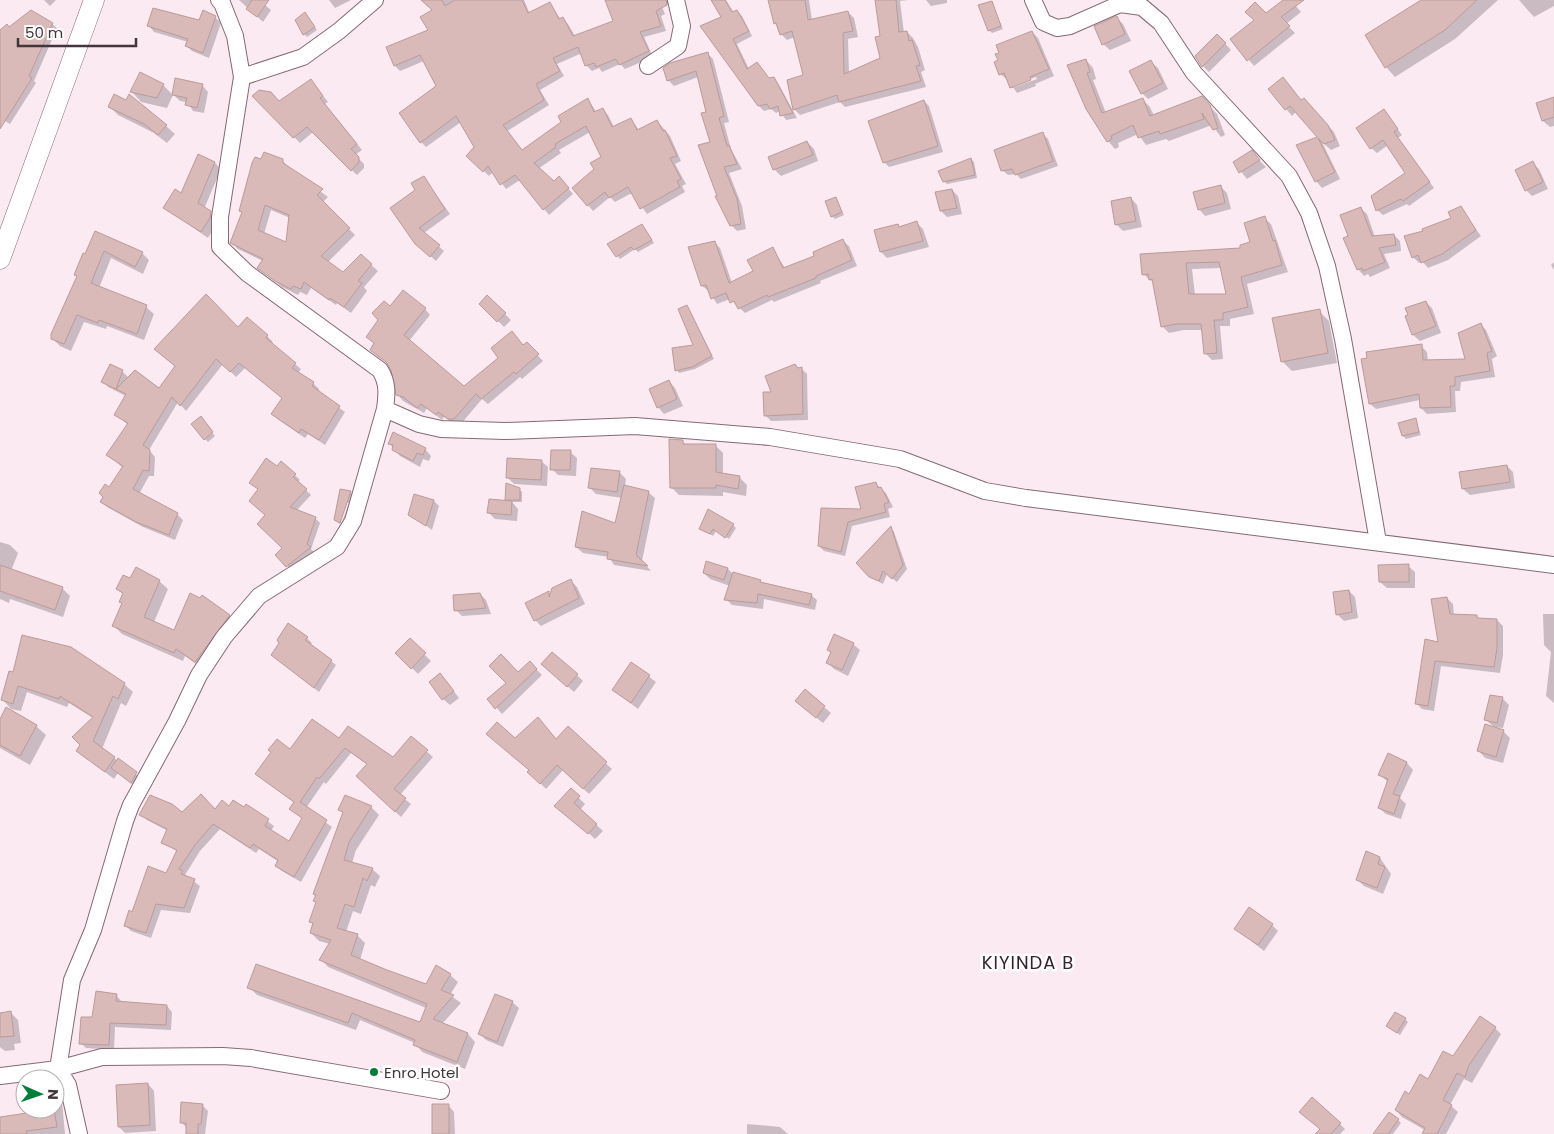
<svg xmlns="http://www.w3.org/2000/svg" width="1554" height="1134" viewBox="0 0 1554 1134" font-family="Poppins,sans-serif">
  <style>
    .shadow { fill: #0003; fill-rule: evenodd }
    .building { fill: #dabab8; stroke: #ba9b99; fill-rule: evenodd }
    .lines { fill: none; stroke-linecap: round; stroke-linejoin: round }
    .minor-casing { stroke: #846a76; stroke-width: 18 }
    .major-casing { stroke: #846a76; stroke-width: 21 }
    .minor { stroke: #fff; stroke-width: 16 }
    .major { stroke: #fff; stroke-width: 20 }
    .poi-dot { fill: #007f39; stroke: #fff; stroke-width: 2 }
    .labels { text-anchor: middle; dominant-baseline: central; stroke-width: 5; stroke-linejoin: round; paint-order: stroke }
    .poi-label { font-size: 15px; fill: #42363c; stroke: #fff; text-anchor: start }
    .quarter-label { font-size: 18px; letter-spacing: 1px; fill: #37212c; stroke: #fff }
  </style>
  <rect width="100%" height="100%" fill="#fceaf2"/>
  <!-- shadow -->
  <path class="shadow" d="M 44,0 L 56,0 L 50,6 Z
    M 239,0 L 268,0 L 265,5 L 271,10 L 263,22 Z
    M 329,0 L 351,0 L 335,8 Z
    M 422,0 L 524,0 L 530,14 L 550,3 L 561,20 L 563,19 L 568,24 L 575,36 L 614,22 L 633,0 L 669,0 L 670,4 L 662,7 L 665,14 L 661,16 L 666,31 L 644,37 L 653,57 L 625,69 L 620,64 L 602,72 L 599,68 L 592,71 L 586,65 L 582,53 L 557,64 L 564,76 L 540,90 L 549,105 L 507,131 L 522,151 L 563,122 L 588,99 L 597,113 L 602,109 L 608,115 L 614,127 L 631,119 L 639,130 L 657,121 L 670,136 L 681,161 L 675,164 L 686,184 L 682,186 L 685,192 L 647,214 L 632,193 L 615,202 L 610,197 L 593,211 L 573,188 L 595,170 L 602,158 L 590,132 L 559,150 L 561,153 L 538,169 L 554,183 L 564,183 L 573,194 L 549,215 L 520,180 L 506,189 L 493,172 L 489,176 L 468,156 L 476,147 L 461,122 L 426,147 L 421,142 L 437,86 L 424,61 L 400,71 L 395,66 L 430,30 L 434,10 Z
    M 712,0 L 726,0 L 734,13 L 737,11 L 742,16 L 752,36 L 737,44 L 749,69 L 770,80 L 773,78 L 778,83 L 797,118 L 786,120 L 780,111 L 776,113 L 771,109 L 764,111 L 759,106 L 722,18 Z
    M 770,0 L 809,0 L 812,20 L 848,12 L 854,18 L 858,37 L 848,39 L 849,73 L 881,59 L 882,37 L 877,0 L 908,0 L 900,1 L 904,33 L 907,32 L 913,38 L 918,47 L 925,70 L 921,72 L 926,87 L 845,107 L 840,102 L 800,115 L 794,109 L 804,76 L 795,37 L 787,40 L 781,34 L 775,23 Z
    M 926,0 L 947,0 L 947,3 L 931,6 Z
    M 1285,0 L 1291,0 L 1301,12 L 1286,24 L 1295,33 L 1254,66 L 1232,40 Z
    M 1423,0 L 1498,0 L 1455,39 L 1395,77 L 1386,67 Z
    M 1519,0 L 1554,0 L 1554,6 L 1534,17 Z
    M 992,3 L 1003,29 L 992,33 L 989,30 Z
    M 215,17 L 221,23 L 209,58 L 192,51 L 186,45 L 188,42 L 154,32 L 149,26 L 200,22 Z
    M 308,17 L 317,30 L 307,37 L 304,34 Z
    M 1117,18 L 1123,24 L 1131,41 L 1110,50 L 1103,44 Z
    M 52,24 L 57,28 L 34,81 L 36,83 L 10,124 L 0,118 L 0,30 L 7,26 L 10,28 Z
    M 1032,32 L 1038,38 L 1054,76 L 1035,84 L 1036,86 L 1017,93 L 1008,80 L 1000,74 ZM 1036,77 L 1037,79 L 1012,88 L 1012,85 Z
    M 1217,35 L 1231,50 L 1209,72 L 1203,66 Z
    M 707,53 L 713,59 L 729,122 L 724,123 L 731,149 L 742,169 L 729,173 L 742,206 L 746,229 L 737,231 L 731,225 L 698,77 L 674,86 L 668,80 Z
    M 1086,60 L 1093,68 L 1096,79 L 1093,80 L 1106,113 L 1142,99 L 1150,107 L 1154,116 L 1202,98 L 1217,114 L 1225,135 L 1221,137 L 1212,125 L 1169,141 L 1166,139 L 1146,145 L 1138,134 L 1118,143 L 1119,147 L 1115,149 L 1108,141 L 1077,82 L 1072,77 L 1068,65 Z
    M 1151,62 L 1158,68 L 1168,89 L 1148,99 L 1142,93 Z
    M 311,80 L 328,102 L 325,104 L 362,150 L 355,155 L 364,164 L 364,168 L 357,175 L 313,132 L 300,143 L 253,96 L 280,103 Z
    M 163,85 L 173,95 L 167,108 L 141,102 L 132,92 Z
    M 202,85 L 208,92 L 204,113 L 193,111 L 187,102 L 180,101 L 173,94 Z
    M 1270,90 L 1310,106 L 1334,132 L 1340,146 L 1331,150 L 1322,142 L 1340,179 L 1322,188 L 1316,181 L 1298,146 L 1319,137 L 1296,112 L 1292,116 Z
    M 1554,98 L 1554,126 L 1550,127 L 1543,121 L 1537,104 Z
    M 924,101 L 929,106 L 943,152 L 889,167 L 884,162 Z
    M 109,106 L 166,126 L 175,134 L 167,143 L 154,133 L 118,115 Z
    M 1384,111 L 1402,135 L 1398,138 L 1434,188 L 1409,206 L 1407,204 L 1383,215 L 1377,210 L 1407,173 L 1388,145 L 1377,153 L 1371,148 Z
    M 1043,134 L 1048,139 L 1058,166 L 1021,179 L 1016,174 L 1008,175 L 1002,170 Z
    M 807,142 L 814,149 L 818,161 L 781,176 L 774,169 Z
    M 971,159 L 974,162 L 977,178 L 947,184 L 944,181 Z
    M 1258,159 L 1266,167 L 1247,179 L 1234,163 Z
    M 282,160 L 289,168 L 328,197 L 323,202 L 355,235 L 328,262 L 343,273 L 361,256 L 378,271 L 364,287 L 367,291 L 351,313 L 337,303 L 336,305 L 311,288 L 307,295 L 300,292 L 298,295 L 282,287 L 259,268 L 263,261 L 238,249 L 231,242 L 243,214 L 240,211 ZM 271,210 L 290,218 L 287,244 L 264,234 Z
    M 215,163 L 221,169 L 204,209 L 217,219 L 216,225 L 208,238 L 165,208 Z
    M 1532,163 L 1539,169 L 1548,189 L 1532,196 L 1526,190 Z
    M 424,178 L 450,214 L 424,233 L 444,251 L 436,261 L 418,245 L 417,190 Z
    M 1220,186 L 1227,193 L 1231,209 L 1205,216 L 1199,209 Z
    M 952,190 L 958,196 L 962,214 L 947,217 L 941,211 Z
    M 836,198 L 844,215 L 835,219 L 832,216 Z
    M 1131,198 L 1137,205 L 1142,227 L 1123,231 L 1116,224 Z
    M 1360,208 L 1367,214 L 1375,237 L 1394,235 L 1400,241 L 1401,251 L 1384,254 L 1390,268 L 1370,277 L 1368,274 L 1364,276 L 1358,269 L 1349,237 Z
    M 1460,208 L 1481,236 L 1448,260 L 1428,268 L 1422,261 L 1419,263 L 1413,257 L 1425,231 L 1452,219 Z
    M 1264,218 L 1271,224 L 1288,272 L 1247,284 L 1254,314 L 1230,319 L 1230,326 L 1220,326 L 1223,359 L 1212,360 L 1205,353 L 1203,330 L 1184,330 L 1169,333 L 1162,326 L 1154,283 L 1143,274 L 1141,256 L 1242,249 L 1252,242 ZM 1221,268 L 1227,296 L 1195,295 L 1192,269 Z
    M 917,223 L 923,229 L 929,247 L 887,258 L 881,252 L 898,226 L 900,228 Z
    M 642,225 L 654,243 L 638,252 L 635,249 L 620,259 L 609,245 Z
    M 95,233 L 142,253 L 149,260 L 143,274 L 111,258 L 99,288 L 146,307 L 154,314 L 144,340 L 107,326 L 106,329 L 84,322 L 71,351 L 60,346 L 53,339 L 78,277 L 75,275 Z
    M 843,241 L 849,246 L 857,266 L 820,281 L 821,283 L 774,302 L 772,300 L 745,313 L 730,299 L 717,304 L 709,291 L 702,286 L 714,242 L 720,248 L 732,283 L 755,272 L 773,249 L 785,268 L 816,257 Z
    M 1554,262 L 1554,270 L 1551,265 Z
    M 487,297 L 511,320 L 504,327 L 481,304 Z
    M 1426,302 L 1432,308 L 1441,333 L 1420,341 L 1413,335 L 1406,317 Z
    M 390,307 L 425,309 L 430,315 L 409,341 L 464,388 L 500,358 L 512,333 L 524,346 L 527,344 L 543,361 L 522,379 L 520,377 L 488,404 L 482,399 L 460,425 L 455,424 L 444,417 L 442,420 L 427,408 L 424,413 L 403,401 L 398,395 L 391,366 L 371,350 L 375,344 L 368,337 Z
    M 687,307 L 714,359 L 695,369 L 679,373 L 677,370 L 695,346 Z
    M 1319,311 L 1329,321 L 1337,363 L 1292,371 L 1282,361 Z
    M 1480,324 L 1486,330 L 1497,356 L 1492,359 L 1495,377 L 1461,382 L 1460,391 L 1455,391 L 1456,412 L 1427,414 L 1421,408 L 1420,400 L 1376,409 L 1370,404 L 1421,346 L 1427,352 L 1428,361 L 1467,360 Z
    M 238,329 L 267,336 L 273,342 L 271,344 L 301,369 L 298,373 L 313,383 L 319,389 L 318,392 L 345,412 L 325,445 L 308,434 L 305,438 L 279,420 L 273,414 L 283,399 L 245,368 L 236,377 L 223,364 L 186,411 L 178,402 L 149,450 L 155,457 L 154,476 L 149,476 L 139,494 L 177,514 L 183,520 L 175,540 L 143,527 L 107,507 L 102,502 L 123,468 L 108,455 L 128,425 L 116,414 L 126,396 L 108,387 L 103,381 L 122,371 L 129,378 L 159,390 L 176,367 L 155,349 Z
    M 801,368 L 807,374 L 808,420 L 771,421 L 765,415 L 773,393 Z
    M 669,381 L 675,388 L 683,406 L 664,414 L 658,407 Z
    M 1415,420 L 1421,435 L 1406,439 L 1403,436 Z
    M 203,421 L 215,436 L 208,442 L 205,439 Z
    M 682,441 L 686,445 L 715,445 L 723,453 L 723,475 L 739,477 L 747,485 L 746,496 L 723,492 L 723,496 L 679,495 L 671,487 Z
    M 389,443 L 425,449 L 431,456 L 429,461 L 423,459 L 420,467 L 400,456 Z
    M 570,452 L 577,458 L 576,476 L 558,475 L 552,469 Z
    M 541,461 L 548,467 L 547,486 L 514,484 L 508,478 Z
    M 1507,466 L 1513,472 L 1515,488 L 1470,495 L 1463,489 Z
    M 277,468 L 295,475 L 300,480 L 298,482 L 311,495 L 296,511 L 315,518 L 320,523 L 311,549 L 315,553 L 292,571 L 277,555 L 284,548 L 266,516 L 259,490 L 250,482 Z
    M 619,472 L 626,479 L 625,486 L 648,492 L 655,498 L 642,561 L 651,571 L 614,565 L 609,557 L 583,553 L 576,547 L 616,525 L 622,498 L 596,494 L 590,488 Z
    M 875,483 L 886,493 L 893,507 L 888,509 L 890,517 L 852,526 L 845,556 L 824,551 L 819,546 L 862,510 Z
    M 519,489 L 522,492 L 522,502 L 512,502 L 518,509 L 517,521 L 495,519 L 488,512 L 509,502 L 507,500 Z
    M 350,492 L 356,498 L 345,527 L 341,525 L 349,503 L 346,502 L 340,524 L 335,520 Z
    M 415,495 L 434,501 L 439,506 L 432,530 L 410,514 Z
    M 733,525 L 736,528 L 729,539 L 716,531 L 713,536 L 700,528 Z
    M 891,528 L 894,532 L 907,569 L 897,582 L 887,574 L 883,584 L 875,580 L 857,563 Z
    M 0,542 L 10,545 L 18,553 L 11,571 L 62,588 L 70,596 L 63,617 L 10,599 L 9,603 L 0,599 Z
    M 707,563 L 728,569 L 734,575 L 811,595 L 817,600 L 815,610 L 764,599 L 763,609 L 732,605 L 726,599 L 730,586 L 710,579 L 704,573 Z
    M 1408,566 L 1415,572 L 1415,588 L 1387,588 L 1380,582 Z
    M 131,579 L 159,581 L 168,589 L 154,622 L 175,632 L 229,616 L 238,624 L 204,670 L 185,656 L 183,661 L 122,634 L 114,626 L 123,604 L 124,595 L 118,589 Z
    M 571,581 L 577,587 L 585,604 L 541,626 L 535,620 L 549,593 L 551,595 Z
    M 1349,591 L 1355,597 L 1358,618 L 1344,621 L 1337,614 Z
    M 480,594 L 486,600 L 491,614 L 462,616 L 456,610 Z
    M 1447,598 L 1453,604 L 1454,616 L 1477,616 L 1480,620 L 1497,620 L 1503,626 L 1503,655 L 1500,673 L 1441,666 L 1434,711 L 1422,709 L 1416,703 L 1439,644 Z
    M 1543,614 L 1554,614 L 1554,703 L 1546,696 L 1551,652 L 1544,645 Z
    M 307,638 L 312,643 L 310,645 L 336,665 L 319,692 L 277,659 Z
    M 410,640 L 431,661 L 418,674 L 397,653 Z
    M 853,644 L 860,650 L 848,676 L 834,669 L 827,662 L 832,653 L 828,650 Z
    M 530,663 L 542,675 L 502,714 L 489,699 Z
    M 632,664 L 656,682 L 638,709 L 613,690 Z
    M 549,670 L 577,675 L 583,681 L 574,692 Z
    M 10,676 L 124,684 L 133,692 L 126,706 L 121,703 L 102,749 L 143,780 L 138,789 L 118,773 L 114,779 L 77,751 L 93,718 L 69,703 L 67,707 L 27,692 L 21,711 L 11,709 L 3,700 Z
    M 446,681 L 459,698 L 450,705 L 443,699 Z
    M 805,691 L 831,713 L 823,723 L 803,707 Z
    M 1502,698 L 1509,705 L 1503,728 L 1494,727 L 1486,720 Z
    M 538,718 L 557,740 L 568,728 L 612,769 L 589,794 L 563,770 L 546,789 L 529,772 L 530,770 L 515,740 Z
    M 0,721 L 36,726 L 46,735 L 30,765 L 0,748 Z
    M 1486,726 L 1504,732 L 1510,738 L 1503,763 L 1485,758 L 1479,751 Z
    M 411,738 L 433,757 L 400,795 L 411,804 L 401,817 L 363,782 L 368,765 L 351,753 L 326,784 L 324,782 L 306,808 L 332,827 L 301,882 L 282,871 L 276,866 L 279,862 L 259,849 L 256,853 L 220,829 L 200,851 L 185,875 L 200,886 L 190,913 L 161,910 L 151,938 L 131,931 L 125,925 L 167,874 L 178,852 L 163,842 L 168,831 L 147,820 L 141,814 L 182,813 L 229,808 L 244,809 L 246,806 L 274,826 L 271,831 L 289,842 L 303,819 L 291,809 L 295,803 L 256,774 L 291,751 L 340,740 L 393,759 Z
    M 1389,755 L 1407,763 L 1413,770 L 1400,798 L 1406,804 L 1401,819 L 1386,814 L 1379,808 L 1388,782 L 1380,775 Z
    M 571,790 L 585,804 L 580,810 L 603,831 L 595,839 L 572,818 Z
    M 345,797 L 371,807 L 379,815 L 356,850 L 352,863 L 372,869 L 380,876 L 375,887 L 371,885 L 361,914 L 353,911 L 346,932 L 357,935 L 365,943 L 360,960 L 426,986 L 450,975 L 458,982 L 450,995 L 461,1003 L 442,1024 L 468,1034 L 475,1042 L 465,1069 L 422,1052 L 415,1043 L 360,1020 L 356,1030 L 257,995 L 249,987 L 420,1024 L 426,1008 L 328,967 L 321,959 L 330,944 L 319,941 L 311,933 L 314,925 L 311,921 L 317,903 L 314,894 L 344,814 L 340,810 Z
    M 1380,858 L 1391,874 L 1383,894 L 1364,886 L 1358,880 Z
    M 1272,925 L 1278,931 L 1264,951 L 1236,929 Z
    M 116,995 L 122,1002 L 167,1006 L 172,1012 L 171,1030 L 115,1027 L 114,1050 L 86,1048 L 81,1043 L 93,1018 Z
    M 512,1002 L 519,1008 L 503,1047 L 486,1040 L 480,1034 Z
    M 11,1013 L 18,1020 L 21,1043 L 14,1044 L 15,1050 L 5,1051 L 0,1047 L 0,1014 Z
    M 1405,1019 L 1408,1022 L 1400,1035 L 1388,1026 Z
    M 1495,1028 L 1501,1034 L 1472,1083 L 1464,1079 L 1450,1105 L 1458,1112 L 1446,1134 L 1423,1134 L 1425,1130 L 1402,1117 L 1396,1110 L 1453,1058 Z
    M 148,1084 L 154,1091 L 156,1131 L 125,1133 L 119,1127 Z
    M 55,1095 L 62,1102 L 65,1134 L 0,1134 L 0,1119 L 39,1113 L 39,1109 L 55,1109 Z
    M 202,1105 L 208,1111 L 205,1134 L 187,1134 L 187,1128 L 181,1122 Z
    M 448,1105 L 454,1112 L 455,1134 L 433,1134 Z
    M 1398,1120 L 1401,1123 L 1393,1134 L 1375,1134 Z
    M 747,1124 L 780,1127 L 788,1134 L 747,1134 Z
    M 1340,1124 L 1345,1129 L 1340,1134 L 1326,1134 Z"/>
  <!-- building -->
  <path class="building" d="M 252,0 L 269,0 L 257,17 L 246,9 Z
    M 421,0 L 442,0 L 445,6 L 455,0 L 522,0 L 528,13 L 550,2 L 559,19 L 563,17 L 573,36 L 613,21 L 605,0 L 666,0 L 667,5 L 656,11 L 661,26 L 640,32 L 649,51 L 619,65 L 616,59 L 596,67 L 594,63 L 585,66 L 578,47 L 553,58 L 560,71 L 536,84 L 544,100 L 503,125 L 522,150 L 561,122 L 558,116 L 588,98 L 594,112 L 603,108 L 612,127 L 631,118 L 637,130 L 657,120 L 663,131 L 665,130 L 677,156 L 670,158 L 681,179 L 677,181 L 680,187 L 640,209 L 628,187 L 609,198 L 605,192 L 587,206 L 572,188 L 594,169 L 590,163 L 601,157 L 586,126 L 555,144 L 556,147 L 534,163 L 554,181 L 559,176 L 569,188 L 543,210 L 515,175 L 500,185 L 488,166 L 483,172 L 466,156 L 474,147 L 456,116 L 420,143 L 399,113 L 436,86 L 420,55 L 394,66 L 386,47 L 428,30 L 420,17 L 432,10 Z
    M 711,0 L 725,0 L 732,12 L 737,10 L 749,31 L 733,39 L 747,69 L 757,62 L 769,78 L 774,77 L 793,113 L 780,116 L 778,106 L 770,109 L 767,104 L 758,106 L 700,26 L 721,17 Z
    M 768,0 L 805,0 L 808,20 L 848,11 L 853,31 L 843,33 L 844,74 L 880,58 L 875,37 L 880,36 L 875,0 L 896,0 L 899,32 L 907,31 L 909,41 L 912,40 L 920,65 L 916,66 L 921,81 L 839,102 L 837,95 L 793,110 L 787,80 L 803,75 L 792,31 L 780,35 L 776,23 L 774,24 Z
    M 1283,0 L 1304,0 L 1281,17 L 1290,26 L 1247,61 L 1230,39 L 1254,20 L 1245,12 L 1255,2 L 1266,13 Z
    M 1421,0 L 1477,0 L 1445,30 L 1385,68 L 1365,35 Z
    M 992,1 L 1001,26 L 988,31 L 978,5 Z
    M 153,8 L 199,20 L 203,10 L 216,16 L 203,53 L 185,46 L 188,39 L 147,26 Z
    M 31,10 L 53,23 L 52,25 L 29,76 L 32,78 L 0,129 L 0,30 L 7,24 L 9,27 Z
    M 305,12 L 315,27 L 303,35 L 295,20 Z
    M 1117,16 L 1125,34 L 1102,45 L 1094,26 Z
    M 1032,31 L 1049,69 L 1030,77 L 1031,80 L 1010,88 L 1004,73 L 999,75 L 994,62 L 998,60 L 995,54 L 999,53 L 996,45 Z
    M 1217,34 L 1226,43 L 1202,67 L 1195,56 Z
    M 708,52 L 724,116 L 719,118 L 727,146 L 729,145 L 737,164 L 724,167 L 737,199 L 741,224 L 730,226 L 715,196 L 717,196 L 698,145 L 710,142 L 701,113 L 706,112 L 696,71 L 667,81 L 663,68 L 670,63 Z
    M 1086,59 L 1090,72 L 1087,73 L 1102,113 L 1143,98 L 1150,116 L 1202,96 L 1210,105 L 1218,128 L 1213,130 L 1202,113 L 1204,119 L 1160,134 L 1159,131 L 1138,138 L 1133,125 L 1111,136 L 1112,139 L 1107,142 L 1086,109 L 1067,65 Z
    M 1151,60 L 1163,83 L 1141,94 L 1129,71 Z
    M 140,72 L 164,84 L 157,98 L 130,92 Z
    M 1283,77 L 1301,100 L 1304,98 L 1328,125 L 1335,140 L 1324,144 L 1318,138 L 1335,172 L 1315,182 L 1296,145 L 1317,137 L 1290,106 L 1285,110 L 1268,89 Z
    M 175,78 L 203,84 L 197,108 L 185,105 L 187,98 L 172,95 Z
    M 311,79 L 323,96 L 320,98 L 357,144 L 351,149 L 359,157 L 359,162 L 351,171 L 307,127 L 293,138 L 252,96 L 259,90 L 271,92 L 279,101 Z
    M 114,94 L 126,100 L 129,94 L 167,125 L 158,135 L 144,124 L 108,107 Z
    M 1554,97 L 1554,117 L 1542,121 L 1536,103 Z
    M 924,100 L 938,146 L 883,163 L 868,121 Z
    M 1384,109 L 1398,129 L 1394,132 L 1430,182 L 1403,201 L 1401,199 L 1376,211 L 1371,196 L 1405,173 L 1383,140 L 1370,149 L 1356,128 Z
    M 1043,132 L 1053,161 L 1015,175 L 1012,169 L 1001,171 L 994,150 Z
    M 807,141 L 813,155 L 773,170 L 768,157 Z
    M 1252,150 L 1260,160 L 1239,173 L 1233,162 Z
    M 264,152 L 283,159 L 283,163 L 323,189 L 317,195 L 350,228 L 321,256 L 343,272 L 361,254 L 372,264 L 358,281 L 362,283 L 344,307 L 330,298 L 329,300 L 304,282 L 301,289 L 293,286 L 291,289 L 275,281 L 257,268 L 263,259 L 230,243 L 242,212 L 239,211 L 252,163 L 255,157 L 261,159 ZM 265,205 L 289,215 L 286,242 L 258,230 Z
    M 198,154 L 215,162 L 198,203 L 211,211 L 210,218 L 201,232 L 163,208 L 175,189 L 181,193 Z
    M 971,158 L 975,175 L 943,182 L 938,171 Z
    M 1533,161 L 1543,182 L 1525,191 L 1515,170 Z
    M 424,176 L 445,209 L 419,228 L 440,245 L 430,257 L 415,244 L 390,208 L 415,190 L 411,183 Z
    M 1221,185 L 1225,203 L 1198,210 L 1193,192 Z
    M 952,189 L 957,208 L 940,211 L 935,192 Z
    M 836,197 L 842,212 L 831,217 L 825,201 Z
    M 1131,197 L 1136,221 L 1115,225 L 1111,201 Z
    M 1461,206 L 1476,230 L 1442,254 L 1421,263 L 1418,255 L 1412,258 L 1404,236 L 1423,231 L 1422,229 L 1451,218 L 1448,212 Z
    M 1361,207 L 1372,236 L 1394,234 L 1396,245 L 1379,248 L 1385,262 L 1363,271 L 1362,268 L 1357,270 L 1343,238 L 1348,236 L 1340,215 Z
    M 1265,216 L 1273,241 L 1275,240 L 1282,265 L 1241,277 L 1248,307 L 1223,313 L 1223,320 L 1214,320 L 1217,353 L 1204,354 L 1201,324 L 1176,324 L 1161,327 L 1152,279 L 1149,280 L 1148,274 L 1142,275 L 1140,254 L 1240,248 L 1240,245 L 1250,242 L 1244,223 ZM 1219,262 L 1226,294 L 1189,294 L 1186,263 Z
    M 917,221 L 923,241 L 880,252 L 874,230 L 898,224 L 899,227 Z
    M 642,224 L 652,240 L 634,250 L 631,247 L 616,257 L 607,244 Z
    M 95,231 L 143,252 L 135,267 L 104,251 L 91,283 L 147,305 L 137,334 L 99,320 L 98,323 L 77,315 L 64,344 L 51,339 L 51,334 L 77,276 L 74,275 L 83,253 L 85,254 Z
    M 843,239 L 852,260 L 816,276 L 816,278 L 768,297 L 767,295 L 738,309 L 734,301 L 730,303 L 726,293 L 711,299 L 706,285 L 701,286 L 688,247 L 715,241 L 729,283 L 753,271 L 747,260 L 773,247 L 783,268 L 814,256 L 813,252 Z
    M 403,290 L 426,308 L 404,335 L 464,386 L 498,358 L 491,348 L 512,331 L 523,345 L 527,342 L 539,354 L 516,374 L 514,372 L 481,399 L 476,394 L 454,419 L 448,419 L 438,412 L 436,415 L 421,404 L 417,408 L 403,397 L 396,395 L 391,370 L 386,362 L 370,350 L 374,343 L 366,337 L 378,320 L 372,313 L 384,301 L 390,306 Z
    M 206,294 L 238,327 L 247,317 L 268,335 L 266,338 L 296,363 L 292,368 L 314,382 L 312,386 L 340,406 L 319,440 L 301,429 L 299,433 L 271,414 L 282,398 L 239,363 L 230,372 L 216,359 L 180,406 L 172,397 L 143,445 L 150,450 L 149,471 L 143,470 L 133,489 L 178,513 L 169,535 L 136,522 L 100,502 L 103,497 L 99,493 L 105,484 L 109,487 L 123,466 L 106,455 L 128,423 L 114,415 L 126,394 L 101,382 L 110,364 L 123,370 L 116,389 L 135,370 L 159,388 L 175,366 L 154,349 Z
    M 487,295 L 506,313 L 497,322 L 479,304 Z
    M 1426,301 L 1436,326 L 1412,335 L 1405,316 L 1408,315 L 1405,308 Z
    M 687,305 L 712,356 L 692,367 L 675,371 L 672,348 L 693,345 L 678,309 Z
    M 1320,309 L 1328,353 L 1281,362 L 1272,318 Z
    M 1481,323 L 1492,351 L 1487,353 L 1490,371 L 1455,377 L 1455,386 L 1450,386 L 1451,407 L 1420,408 L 1419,394 L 1369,404 L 1361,359 L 1367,358 L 1366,352 L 1422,344 L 1423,360 L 1465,359 L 1458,333 Z
    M 795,364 L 798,368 L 802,367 L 803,414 L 764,416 L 763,392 L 771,392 L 765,376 Z
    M 669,380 L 677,399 L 657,408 L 649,389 Z
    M 201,416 L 213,432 L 204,440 L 191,424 Z
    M 1416,418 L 1419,432 L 1402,436 L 1398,423 Z
    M 393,432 L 426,448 L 423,455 L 417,453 L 413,461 L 392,450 L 393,445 L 388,444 Z
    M 669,439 L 683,440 L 683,444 L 716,444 L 716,472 L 740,476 L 738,489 L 716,485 L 716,488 L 670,488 Z
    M 551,450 L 571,450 L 570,470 L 550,470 Z
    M 266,458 L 277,466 L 281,461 L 296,474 L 293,477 L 307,489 L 290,507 L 316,517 L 307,544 L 311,547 L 286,567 L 275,555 L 282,548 L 257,524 L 265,515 L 249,501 L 258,489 L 249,483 Z
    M 507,458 L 542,460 L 541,480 L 506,478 Z
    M 1507,465 L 1510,482 L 1462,489 L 1459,472 Z
    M 591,468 L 620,471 L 617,492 L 588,488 Z
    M 876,482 L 878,488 L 881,487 L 889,502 L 884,504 L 886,512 L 848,522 L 841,552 L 818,546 L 821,508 L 861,509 L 855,487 Z
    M 506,483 L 520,488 L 520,500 L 505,500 Z
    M 624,485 L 649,491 L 636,555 L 648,566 L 607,559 L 608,552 L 575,547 L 582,511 L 615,523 Z
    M 340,489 L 351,491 L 340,523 L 334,520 Z
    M 414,494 L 434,500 L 426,526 L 408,515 Z
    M 489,499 L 512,501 L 511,515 L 487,513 Z
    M 708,509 L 734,524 L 725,538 L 713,529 L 710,534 L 699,529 Z
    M 891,526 L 903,565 L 892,579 L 883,571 L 879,581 L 869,577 L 856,563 Z
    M 706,561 L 728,568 L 724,580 L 703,573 Z
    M 1409,564 L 1409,582 L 1379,582 L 1378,565 Z
    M 0,565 L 63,587 L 55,610 L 0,591 Z
    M 136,567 L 160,580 L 144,617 L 174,630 L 190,593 L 200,598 L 202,595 L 230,615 L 195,662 L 176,649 L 174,653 L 112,626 L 122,603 L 119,602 L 123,593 L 116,589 L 123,575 L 130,578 Z
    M 733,572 L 761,580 L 760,582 L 812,594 L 809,605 L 758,594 L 757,603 L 724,600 Z
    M 571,579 L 579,598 L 534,621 L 525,603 L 549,591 L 549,597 L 552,588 Z
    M 1349,590 L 1352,612 L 1336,615 L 1333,592 Z
    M 480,593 L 486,608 L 454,611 L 453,595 Z
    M 1447,597 L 1450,614 L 1477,615 L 1477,618 L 1497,619 L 1497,648 L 1494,667 L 1435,661 L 1428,706 L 1415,704 L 1425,639 L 1438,642 L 1431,599 Z
    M 288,623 L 308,637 L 305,640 L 332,660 L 314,688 L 271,655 L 279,643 L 277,640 Z
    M 834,634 L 854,643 L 842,670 L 826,663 L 831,652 L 827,650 Z
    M 22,635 L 71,647 L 125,683 L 118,699 L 113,696 L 93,741 L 115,757 L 105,772 L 76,751 L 80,745 L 72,737 L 93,717 L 60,696 L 59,699 L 18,686 L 13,704 L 1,700 L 9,671 L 13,672 Z
    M 410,638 L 426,653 L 411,669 L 395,653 Z
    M 552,652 L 578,674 L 567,687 L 541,664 Z
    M 501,654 L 518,672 L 530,661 L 537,669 L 495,709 L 487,699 L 506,683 L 489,666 Z
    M 631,662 L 650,675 L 631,703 L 612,690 Z
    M 440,673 L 454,691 L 442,700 L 429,682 Z
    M 805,689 L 825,706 L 816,718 L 795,701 Z
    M 1490,695 L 1503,697 L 1497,723 L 1484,720 Z
    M 6,707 L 37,725 L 20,756 L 0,745 L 0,719 Z
    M 538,717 L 556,739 L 568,726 L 607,762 L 583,789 L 557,765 L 540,784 L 527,772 L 529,770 L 486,734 L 497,722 L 515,738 Z
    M 312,719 L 339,738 L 348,726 L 393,757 L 411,736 L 428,750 L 394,789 L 406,798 L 395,812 L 356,776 L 367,764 L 345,748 L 319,779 L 317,777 L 300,802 L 327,820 L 294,877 L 275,866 L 278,860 L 253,844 L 250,848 L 213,824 L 195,845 L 179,869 L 183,871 L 181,874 L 195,879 L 184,908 L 156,904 L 146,933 L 124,926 L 129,910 L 132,912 L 148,866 L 166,873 L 177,850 L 161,843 L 167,829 L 139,815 L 150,795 L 172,804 L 182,812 L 201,794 L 215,809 L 222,800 L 229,806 L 233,800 L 244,807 L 246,804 L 269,819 L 265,826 L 289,841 L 302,818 L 289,809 L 294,802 L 255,774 L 271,752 L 268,750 L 277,739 L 290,749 Z
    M 1485,724 L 1504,730 L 1496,757 L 1477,751 Z
    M 1388,753 L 1407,762 L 1393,794 L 1400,796 L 1394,814 L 1378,808 L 1388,779 L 1378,775 Z
    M 118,758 L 137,772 L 131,783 L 111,768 Z
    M 571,788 L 580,796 L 574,803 L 597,824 L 588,834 L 554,806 Z
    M 345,795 L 372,806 L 349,842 L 344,860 L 373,868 L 367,881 L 363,878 L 354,907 L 345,904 L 337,928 L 358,934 L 351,955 L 387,970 L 426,984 L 436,965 L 451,974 L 441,990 L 454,995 L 433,1019 L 468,1033 L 457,1062 L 413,1045 L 415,1040 L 352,1013 L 348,1023 L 247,988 L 256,964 L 420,1022 L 427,1004 L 319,960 L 331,940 L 310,933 L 313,923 L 309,922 L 316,902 L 313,901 L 316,895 L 313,894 L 343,812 L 338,810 Z
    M 1366,851 L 1380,857 L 1378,864 L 1385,867 L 1377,888 L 1356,880 Z
    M 1249,907 L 1273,924 L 1258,945 L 1234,929 Z
    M 96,991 L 117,994 L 116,1001 L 167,1005 L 166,1025 L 110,1023 L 109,1045 L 79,1044 L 81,1017 L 92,1017 Z
    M 495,994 L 513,1001 L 497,1042 L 478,1034 Z
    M 11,1011 L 14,1036 L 0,1037 L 0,1013 Z
    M 1395,1012 L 1406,1018 L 1397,1033 L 1386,1026 Z
    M 1480,1016 L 1496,1027 L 1469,1065 L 1465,1077 L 1457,1073 L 1443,1100 L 1452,1105 L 1437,1134 L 1422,1134 L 1425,1128 L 1395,1110 L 1405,1091 L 1409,1094 L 1420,1074 L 1428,1079 L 1443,1051 L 1453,1056 Z
    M 148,1083 L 150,1125 L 118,1127 L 116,1085 Z
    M 1312,1097 L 1341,1123 L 1331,1134 L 1315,1134 L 1320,1129 L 1299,1112 Z
    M 181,1102 L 203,1104 L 201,1124 L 198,1124 L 198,1134 L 186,1134 L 186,1123 L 180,1123 Z
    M 432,1104 L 449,1104 L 449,1134 L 432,1134 Z
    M 54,1109 L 57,1127 L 26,1131 L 27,1134 L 0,1134 L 0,1117 Z
    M 1389,1112 L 1399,1119 L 1388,1134 L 1373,1134 Z"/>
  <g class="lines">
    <defs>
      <path id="minor" d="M 1033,0 L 1043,22 L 1057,28 L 1070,26 L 1120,4 L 1142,7 L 1161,23 L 1194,73 L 1289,176 L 1309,213 L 1327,266 L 1343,339 L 1378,542
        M 648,66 L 678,46 L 682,26 L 676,0
        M 242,77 L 303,57 L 339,31 L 375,0
        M 385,409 L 419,424 L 441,429 L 505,431 L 635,426 L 770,437 L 900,459 L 985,491 L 1026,498 L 1554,565
        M 0,1076 L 58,1069 L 72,980 L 93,930 L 125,821 L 131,805 L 177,721 L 199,675 L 224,637 L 259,596 L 337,547 L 353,521 L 385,409 C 387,394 388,383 380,370 L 247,273 L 220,247 L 220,217 L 242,77 L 235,36 L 222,3 L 219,0
        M 79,1134 L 68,1085 L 58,1069 L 102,1057 L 223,1056 L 251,1058 L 441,1091"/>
      <path id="major" d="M 0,259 L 94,0"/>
    </defs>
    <!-- minor casing -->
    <use href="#minor" class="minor-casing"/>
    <!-- major casing -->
    <use href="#major" class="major-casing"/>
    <!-- minor -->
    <use href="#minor" class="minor"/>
    <!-- major -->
    <use href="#major" class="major"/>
  </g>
  <!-- markers -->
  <circle class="poi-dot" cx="374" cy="1072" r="5"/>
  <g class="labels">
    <!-- poi labels -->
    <g class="poi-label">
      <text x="384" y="1072">Enro Hotel</text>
    </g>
    <!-- quarter labels -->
    <g class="quarter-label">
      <text x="1028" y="962">KIYINDA B</text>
    </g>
  </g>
  <!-- north arrow -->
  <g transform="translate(40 1094) rotate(92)"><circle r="24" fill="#ffffff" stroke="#b3afb1"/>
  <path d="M0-4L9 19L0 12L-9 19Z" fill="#007f39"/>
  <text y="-8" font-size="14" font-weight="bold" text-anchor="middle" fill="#42363c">N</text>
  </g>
  <!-- scale -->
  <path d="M18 38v8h118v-8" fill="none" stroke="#42363c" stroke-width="2.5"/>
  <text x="25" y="38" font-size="15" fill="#42363c" stroke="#ffffff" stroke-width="4" paint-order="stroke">50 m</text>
</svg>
